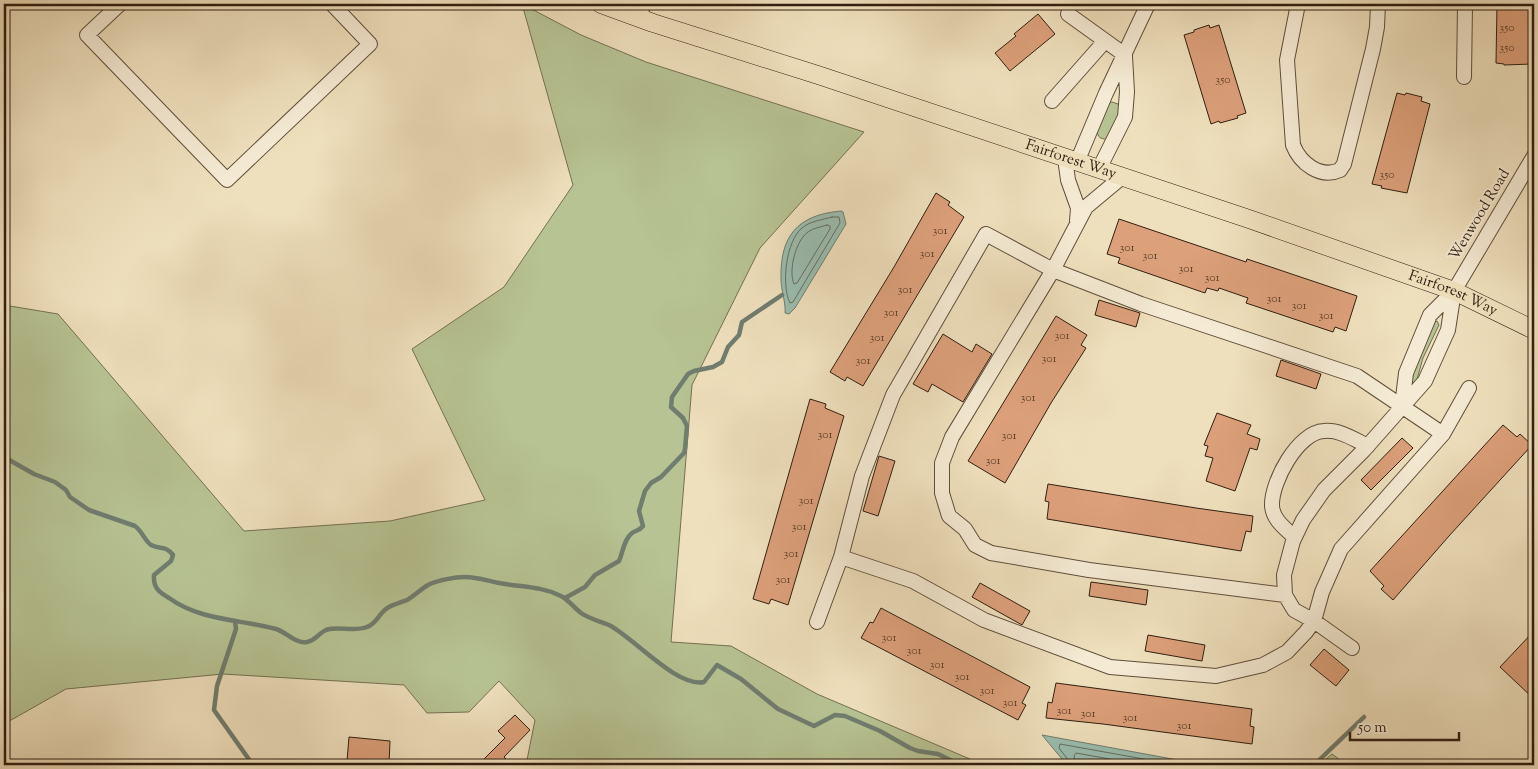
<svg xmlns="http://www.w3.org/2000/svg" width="1538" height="769" viewBox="0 0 1538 769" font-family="'Sorts Mill Goudy',serif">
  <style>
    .green { fill: #b7c393; stroke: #747052 }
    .water { fill: #9abdaf; stroke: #707d6f }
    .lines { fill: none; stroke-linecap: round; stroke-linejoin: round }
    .shore { stroke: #656e60; stroke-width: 1 }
    .stream { stroke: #707d6f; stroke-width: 4.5 }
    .building { fill: #dca07a; stroke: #301e10 }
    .minor-casing { stroke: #604e3b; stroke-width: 16 }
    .major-casing { stroke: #301e10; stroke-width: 19 }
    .minor { stroke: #f5ebd4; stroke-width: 14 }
    .major { stroke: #efe0bd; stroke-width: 18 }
    .labels { text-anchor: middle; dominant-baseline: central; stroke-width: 4; stroke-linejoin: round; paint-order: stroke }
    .number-label { font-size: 12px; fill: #5b3e2a }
    .street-label { font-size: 15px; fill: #301e10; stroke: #f5ebd4 }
  </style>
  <rect width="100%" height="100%" fill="#efe0bd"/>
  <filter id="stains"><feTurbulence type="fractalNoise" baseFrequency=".004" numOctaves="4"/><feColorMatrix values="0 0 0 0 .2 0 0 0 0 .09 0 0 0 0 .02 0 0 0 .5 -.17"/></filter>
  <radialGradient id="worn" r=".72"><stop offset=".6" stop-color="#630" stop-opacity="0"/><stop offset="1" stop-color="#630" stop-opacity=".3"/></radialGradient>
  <!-- green -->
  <path class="green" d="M 522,4 L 581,35 L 646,62 L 864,132 L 760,248 L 692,385 L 671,642 L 731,646 L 817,694 L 984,765 L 526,765 L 535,720 L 499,681 L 469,712 L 427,713 L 404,685 L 223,674 L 66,689 L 4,724 L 4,305 L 58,314 L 244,531 L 390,521 L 485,500 L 412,349 L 504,287 L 573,185 Z
    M 1112,102 L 1118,104 L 1121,109 L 1108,139 C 1087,141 1103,114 1107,104 Z
    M 1437,321 L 1439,325 L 1423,358 L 1416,383 L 1411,385 L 1408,379 L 1433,323 Z
    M 1332,754 L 1347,765 L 1319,765 Z"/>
  <!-- water -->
  <path class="water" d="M 841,211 L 843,212 L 846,224 L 795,308 L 789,314 L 785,313 C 786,303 781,290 781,279 C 780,236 797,215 841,211 Z
    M 1042,735 L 1205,765 L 1067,765 Z"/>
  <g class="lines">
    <!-- shore -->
    <path class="shore" d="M 832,217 L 839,217 L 840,223 L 793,302 L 790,303 C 781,285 786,241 802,228 C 810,221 822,220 832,217 Z
      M 827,225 L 830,226 L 830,229 L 797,283 L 794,284 C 788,271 796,240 808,232 C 813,228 821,227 827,225 Z
      M 1070,765 L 1069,761 L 1059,748 L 1060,744 L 1177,765
      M 1076,765 L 1074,756 L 1076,753 L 1143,765"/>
    <!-- stream -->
    <path class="stream" d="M 4,457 L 34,474 L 55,482 L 66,490 L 70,497 L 89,510 L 135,526 C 142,531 145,541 151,545 C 161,550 165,545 173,555 L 171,561 L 154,575 C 153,588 159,592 169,598 C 201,621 239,619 276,629 C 286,632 296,644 307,642 C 315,641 319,633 326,630 C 339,626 354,632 367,627 C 376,624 379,614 386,609 C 392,604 400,603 407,600 C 414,596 421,589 428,585 C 438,580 455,577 465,577 C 477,577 488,581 499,583 C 520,587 541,586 561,596 C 569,600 574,608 581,613 C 590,619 599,621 609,625 C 633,637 677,688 704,682 L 717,665 L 741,679 L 778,709 L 814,726 L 835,715 L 845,716 L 880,731 L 910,748 L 918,751 L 938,754 L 960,765
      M 565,598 L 585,587 L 595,575 L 619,561 C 623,552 624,539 632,533 C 636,530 639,531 643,526 L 639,511 L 645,491 L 651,483 L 661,477 L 684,453 L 685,449 L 687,426 L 683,418 L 671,407 L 672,397 L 688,374 L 694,371 L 713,367 L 722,362 L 728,347 L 739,335 L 742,322 L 782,295
      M 235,621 L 236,629 L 217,686 L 214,710 L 253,765
      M 1314,765 L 1364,717"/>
  </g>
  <!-- building -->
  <path class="building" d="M 1497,4 L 1532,4 L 1532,64 L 1504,65 L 1504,64 L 1496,63 Z
    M 1038,14 L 1055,34 L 1010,71 L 995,53 L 1016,36 L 1014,34 Z
    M 1209,25 L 1210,28 L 1219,25 L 1246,113 L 1237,116 L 1238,118 L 1220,123 L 1219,121 L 1211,124 L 1184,35 L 1194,32 L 1194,30 Z
    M 1397,93 L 1405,95 L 1406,93 L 1422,97 L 1421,101 L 1430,104 L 1407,193 L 1381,188 L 1382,186 L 1372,184 Z
    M 936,193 L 950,202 L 948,205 L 964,217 L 863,386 L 847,377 L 845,381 L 830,372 L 894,267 Z
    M 1119,219 L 1246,262 L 1247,259 L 1357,296 L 1346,331 L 1335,327 L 1333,332 L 1246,303 L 1248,298 L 1219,288 L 1218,291 L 1207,288 L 1205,293 L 1118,263 L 1120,258 L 1107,254 Z
    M 1099,300 L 1140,313 L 1136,327 L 1095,315 Z
    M 1056,316 L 1087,335 L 1081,345 L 1086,348 L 1051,403 L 1005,483 L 968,461 Z
    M 943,334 L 972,352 L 976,344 L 992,354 L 963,402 L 932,384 L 928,392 L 913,384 Z
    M 1281,360 L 1321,374 L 1316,389 L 1276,376 Z
    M 810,399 L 826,404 L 825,408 L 844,416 L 788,605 L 771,599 L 769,604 L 753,599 Z
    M 1217,413 L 1251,425 L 1247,434 L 1260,439 L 1257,450 L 1250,448 L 1235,491 L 1206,481 L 1213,458 L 1205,456 L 1208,446 L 1204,445 Z
    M 1503,425 L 1517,437 L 1520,434 L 1532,445 L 1449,536 L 1393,600 L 1381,589 L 1384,586 L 1370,571 Z
    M 1402,438 L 1413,448 L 1371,490 L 1361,480 Z
    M 879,456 L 895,461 L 878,516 L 863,511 Z
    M 1048,484 L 1196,508 L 1253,516 L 1251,532 L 1246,531 L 1241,551 L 1047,519 L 1049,502 L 1045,501 Z
    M 1091,582 L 1148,590 L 1146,605 L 1089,596 Z
    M 980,583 L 1030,611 L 1022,625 L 972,597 Z
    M 881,608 L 1030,687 L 1022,703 L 1026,705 L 1018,720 L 861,638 L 870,622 L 873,623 Z
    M 1534,631 L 1534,699 L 1500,667 Z
    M 1148,635 L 1205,645 L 1202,661 L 1145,651 Z
    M 1324,649 L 1349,670 L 1336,686 L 1310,665 Z
    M 1056,683 L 1252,709 L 1250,726 L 1254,727 L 1252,744 L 1103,724 L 1046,718 L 1048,702 L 1052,703 Z
    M 515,715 L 530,730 L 504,757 L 512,765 L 478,765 L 505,738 L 498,731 Z
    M 349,737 L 390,741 L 389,764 L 347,761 Z"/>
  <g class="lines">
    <defs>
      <path id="minor" d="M 120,4 L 87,35 L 227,180 L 370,44 L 332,4
        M 1298,4 L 1287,60 L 1293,145 C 1300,163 1320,179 1340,170 L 1344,164 L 1373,49 L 1377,27 L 1378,4
        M 1068,14 L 1125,55
        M 640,18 L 643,4
        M 1464,77 L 1465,4
        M 1052,101 L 1105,41
        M 1065,158 L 1068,180 L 1078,208 L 1077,221
        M 1077,162 L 1106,93 L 1148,4
        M 1099,169 L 1125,117 L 1127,92 L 1125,56
        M 1122,177 L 1086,207 L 1053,270 L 952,437 L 942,463 L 942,493 L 949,516 L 965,529 L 975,545 L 991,553 L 1089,570 L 1285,595
        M 1402,406 L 1406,373 L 1430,315 L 1454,291 L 1534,156
        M 1443,434 L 1357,376 L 1141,304 L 1053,270 L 986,234 L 893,395 L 862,476 L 841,557 L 913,581 L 984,620 L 1110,667 L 1216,676 L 1263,665 L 1287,652 L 1306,632 L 1314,621 L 1322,592 L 1341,549 L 1443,434 L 1469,388
        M 1294,537 C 1285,528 1273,520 1272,506 C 1271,482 1298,432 1324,431 C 1339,429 1355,440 1368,446
        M 817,622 L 841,557
        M 1352,648 L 1314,621 L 1294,610 L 1285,595 L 1284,575 L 1293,541 L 1303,520 L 1324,490 L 1364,450 L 1425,381 L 1448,330 L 1454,291"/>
      <g id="major">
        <path id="s1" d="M 601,4 L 653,23 L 818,75 L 1249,219 L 1454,291 L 1534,330"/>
      </g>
    </defs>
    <!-- minor casing -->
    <use href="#minor" class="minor-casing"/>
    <!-- major casing -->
    <use href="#major" class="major-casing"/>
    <!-- minor -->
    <use href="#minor" class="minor"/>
    <!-- major -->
    <use href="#major" class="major"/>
  </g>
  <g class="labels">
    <!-- number labels -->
    <g class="number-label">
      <text x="1507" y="28">350</text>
      <text x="1507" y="48">350</text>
      <text x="1223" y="80">350</text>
      <text x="1387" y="175">350</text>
      <text x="940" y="231">301</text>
      <text x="1127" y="248">301</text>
      <text x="927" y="254">301</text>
      <text x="1150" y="256">301</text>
      <text x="1186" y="269">301</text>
      <text x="1212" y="278">301</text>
      <text x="905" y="290">301</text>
      <text x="1274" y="299">301</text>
      <text x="1299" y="306">301</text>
      <text x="891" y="313">301</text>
      <text x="1326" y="316">301</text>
      <text x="1062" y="336">301</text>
      <text x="877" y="338">301</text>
      <text x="1049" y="359">301</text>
      <text x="863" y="361">301</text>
      <text x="1028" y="398">301</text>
      <text x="825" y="435">301</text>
      <text x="1009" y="436">301</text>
      <text x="993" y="461">301</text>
      <text x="806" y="501">301</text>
      <text x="799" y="527">301</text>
      <text x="791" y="554">301</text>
      <text x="783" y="580">301</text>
      <text x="889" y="638">301</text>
      <text x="914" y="651">301</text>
      <text x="937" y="665">301</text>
      <text x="962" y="677">301</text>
      <text x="987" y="691">301</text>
      <text x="1010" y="703">301</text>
      <text x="1064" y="711">301</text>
      <text x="1088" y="714">301</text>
      <text x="1130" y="718">301</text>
      <text x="1184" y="726">301</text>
    </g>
    <!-- street labels -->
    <g class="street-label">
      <text stroke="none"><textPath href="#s1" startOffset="495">Fairforest Way</textPath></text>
      <text transform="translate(1480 215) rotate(-59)">Wenwood Road</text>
      <text stroke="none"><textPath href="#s1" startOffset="900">Fairforest Way</textPath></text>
    </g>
  </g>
  <!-- margin -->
  <rect width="1538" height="769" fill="none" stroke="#efe0bd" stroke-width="20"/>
  <rect x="5" y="5" width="1528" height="759" fill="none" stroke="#301e10" stroke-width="2.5"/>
  <rect x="10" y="10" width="1518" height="749" fill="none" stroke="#301e10"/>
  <!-- scale -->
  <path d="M1350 732v8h109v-8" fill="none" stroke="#301e10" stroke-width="2.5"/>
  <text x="1358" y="732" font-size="15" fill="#301e10" stroke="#f5ebd4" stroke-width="4" paint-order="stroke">50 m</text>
  <rect width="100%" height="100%" filter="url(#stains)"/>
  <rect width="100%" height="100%" fill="url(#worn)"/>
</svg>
